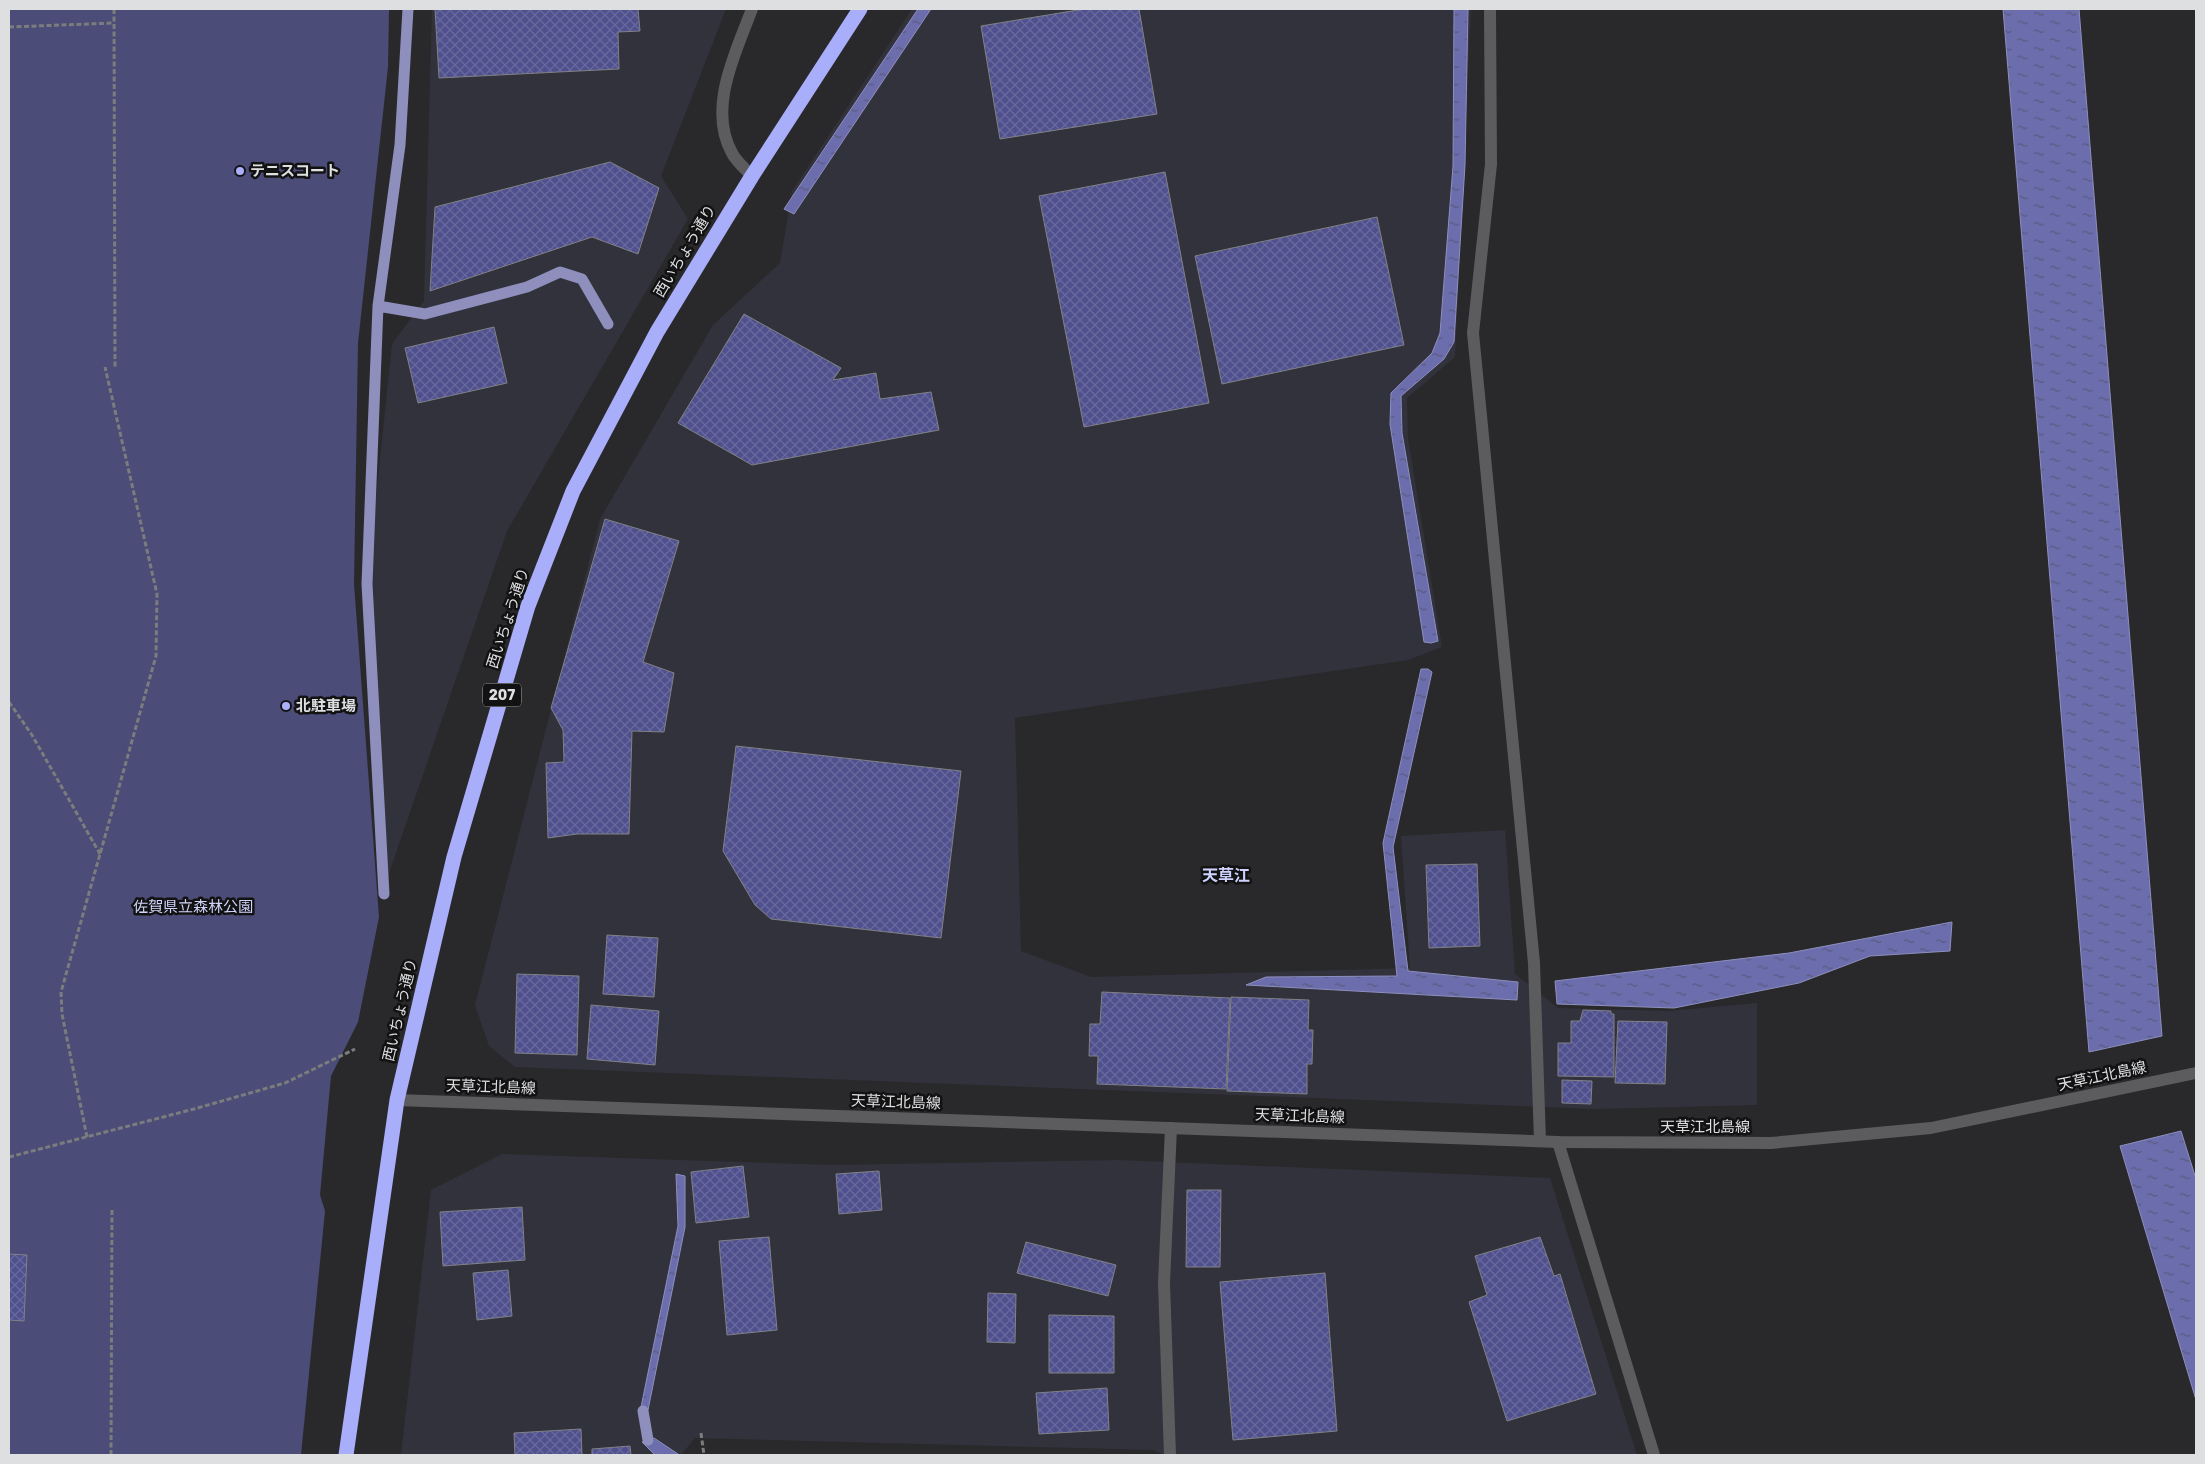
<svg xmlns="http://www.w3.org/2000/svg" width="2205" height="1464" viewBox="0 0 2205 1464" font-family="Rubik,'Noto Sans JP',sans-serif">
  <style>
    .built { fill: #31323b }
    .green { fill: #4b4c77 }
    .water { fill: url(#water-ripples); stroke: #8e8fbd }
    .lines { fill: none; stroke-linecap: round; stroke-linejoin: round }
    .stream { stroke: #8e8fbd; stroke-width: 11 }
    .building { fill: url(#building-cross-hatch); stroke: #818285 }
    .path { stroke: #7b7c7e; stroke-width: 3; stroke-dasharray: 5 2.5; stroke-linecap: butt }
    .street { stroke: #5c5c5f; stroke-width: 12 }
    .secondary { stroke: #5c5c5f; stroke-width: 12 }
    .highway { stroke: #a9aefb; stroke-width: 15 }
    .poi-dot { fill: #abaffb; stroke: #121213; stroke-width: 2 }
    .labels { text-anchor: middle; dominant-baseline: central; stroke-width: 5; stroke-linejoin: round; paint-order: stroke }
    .shield { fill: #121213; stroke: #a1a2a3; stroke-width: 1 }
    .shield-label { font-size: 14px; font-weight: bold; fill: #dedfe1 }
    .poi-label { font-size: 15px; font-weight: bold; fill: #dedfe1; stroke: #121213; text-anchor: start }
    .street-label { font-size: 15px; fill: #dedfe1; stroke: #121213 }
    .park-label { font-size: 15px; fill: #d1d4fa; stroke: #121213 }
    .neighbourhood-label { font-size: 16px; font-weight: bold; fill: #ced2fd; stroke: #121213 }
  </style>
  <defs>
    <pattern id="water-ripples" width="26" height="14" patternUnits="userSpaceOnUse" patternTransform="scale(1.25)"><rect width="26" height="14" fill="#6b6dad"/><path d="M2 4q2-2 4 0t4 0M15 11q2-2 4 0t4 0" fill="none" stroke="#595a7e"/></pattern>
    <pattern id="building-cross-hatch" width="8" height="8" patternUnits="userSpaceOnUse" patternTransform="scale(1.25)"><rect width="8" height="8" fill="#4f508d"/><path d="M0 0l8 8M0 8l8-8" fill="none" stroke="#68699d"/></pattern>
  </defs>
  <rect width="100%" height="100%" fill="#29292c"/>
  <!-- built -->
  <path class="built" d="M 432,9 L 726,9 L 661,176 L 688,219 L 507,531 L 388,876 L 367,584 L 392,344 L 424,301 Z
    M 912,9 L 1471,9 L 1455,357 L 1407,398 L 1408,438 L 1442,647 L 1408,660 L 1015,718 L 1021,951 L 1091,977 L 1410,968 L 1401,836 L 1505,830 L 1515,974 L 1558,1008 L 1669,1011 L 1757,1003 L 1757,1105 L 1595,1109 L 515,1067 L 489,1046 L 475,1005 L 600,519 L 713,325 L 780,263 L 792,191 Z
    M 502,1154 L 833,1165 L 1118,1160 L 1550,1178 L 1637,1455 L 1164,1455 L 1154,1450 L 695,1438 L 681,1455 L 401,1455 L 431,1190 Z"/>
  <!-- green -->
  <path class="green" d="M 9,9 L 389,9 L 388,67 L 358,343 L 354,584 L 379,917 L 358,1022 L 331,1076 L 320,1195 L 325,1211 L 301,1455 L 9,1455 Z"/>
  <!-- water -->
  <path class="water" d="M 918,9 L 931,9 L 794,214 L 784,209 Z
    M 1454,9 L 1468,9 L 1465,165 L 1454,342 L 1444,359 L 1401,396 L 1402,433 L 1438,641 L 1431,643 L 1424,642 L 1390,424 L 1391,393 L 1432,353 L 1440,333 L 1453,166 Z
    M 2003,9 L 2079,9 L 2162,1036 L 2089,1052 Z
    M 1421,669 L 1428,669 L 1432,672 L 1393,847 L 1408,971 L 1518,982 L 1517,1000 L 1246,985 L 1266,977 L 1397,976 L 1383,843 Z
    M 1952,922 L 1950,951 L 1870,956 L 1799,983 L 1674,1008 L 1557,1004 L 1555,981 L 1789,953 Z
    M 2181,1131 L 2196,1179 L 2196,1400 L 2120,1146 Z
    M 676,1174 L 685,1176 L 685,1227 L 648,1410 L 640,1412 L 678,1226 Z
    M 654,1438 L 678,1454 L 678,1455 L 655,1455 L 642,1442 Z"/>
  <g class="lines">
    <!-- stream -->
    <path class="stream" d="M 378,306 L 425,314 L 527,287 L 560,272 L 582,279 L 608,324
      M 384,894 L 367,584 L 378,306 L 400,145 L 408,9
      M 643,1411 L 648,1440"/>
  </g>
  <!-- building -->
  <path class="building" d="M 435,9 L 638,9 L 640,31 L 618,32 L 619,69 L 439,78 Z
    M 1084,9 L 1139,9 L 1157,114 L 1000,139 L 981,26 Z
    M 610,162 L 659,188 L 638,254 L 592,237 L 430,291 L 435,207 Z
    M 1165,172 L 1209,403 L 1084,427 L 1039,196 Z
    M 1377,217 L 1404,345 L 1222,384 L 1195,256 Z
    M 744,314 L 841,368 L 833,380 L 876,373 L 880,399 L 931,392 L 939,430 L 752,465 L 678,423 Z
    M 494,327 L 507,383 L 418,403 L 405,348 Z
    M 605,519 L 679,541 L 643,662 L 674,673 L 664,732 L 632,731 L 629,834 L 577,834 L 548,838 L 546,763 L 564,762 L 563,730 L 551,708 Z
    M 736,746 L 961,771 L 941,938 L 771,919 L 755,905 L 723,851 Z
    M 1477,864 L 1480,946 L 1429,948 L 1426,865 Z
    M 607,935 L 658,938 L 654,997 L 603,994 Z
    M 517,974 L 579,976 L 577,1055 L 515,1053 Z
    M 1102,992 L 1230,998 L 1226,1089 L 1097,1084 L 1098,1056 L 1089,1056 L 1090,1024 L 1100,1024 Z
    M 1231,997 L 1309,1000 L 1308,1030 L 1313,1030 L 1312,1064 L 1307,1064 L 1307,1094 L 1227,1091 Z
    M 591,1005 L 659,1011 L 655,1065 L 587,1059 Z
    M 1583,1010 L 1611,1011 L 1611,1014 L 1614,1014 L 1614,1077 L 1558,1076 L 1558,1043 L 1571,1043 L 1571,1021 L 1580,1021 Z
    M 1618,1021 L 1667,1022 L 1665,1084 L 1615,1083 Z
    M 1562,1080 L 1592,1081 L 1591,1104 L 1562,1103 Z
    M 743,1166 L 749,1217 L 696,1223 L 691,1172 Z
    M 879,1171 L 882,1210 L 839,1214 L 836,1174 Z
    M 1187,1190 L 1221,1190 L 1220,1267 L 1186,1267 Z
    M 522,1207 L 525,1260 L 443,1266 L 440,1212 Z
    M 769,1237 L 777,1330 L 727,1335 L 719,1241 Z
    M 1540,1237 L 1554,1276 L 1560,1274 L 1596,1394 L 1507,1421 L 1469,1302 L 1487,1295 L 1475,1256 Z
    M 1026,1242 L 1116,1265 L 1108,1296 L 1017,1273 Z
    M 9,1254 L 27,1255 L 24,1321 L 9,1320 Z
    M 508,1270 L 512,1316 L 477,1320 L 473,1273 Z
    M 1325,1273 L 1337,1431 L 1233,1440 L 1220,1282 Z
    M 988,1293 L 1016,1294 L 1015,1343 L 987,1342 Z
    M 1049,1315 L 1114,1316 L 1114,1373 L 1049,1373 Z
    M 1107,1388 L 1109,1430 L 1039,1434 L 1036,1393 Z
    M 581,1429 L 582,1455 L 515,1455 L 514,1433 Z
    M 630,1446 L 631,1455 L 592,1455 L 592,1449 Z"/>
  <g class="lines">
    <!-- path -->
    <path class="path" d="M 114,9 L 115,367
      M 9,27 L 114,23
      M 9,702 L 32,735 L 100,854
      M 87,1137 L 62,1014 L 61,992 L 156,656 L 157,594 L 105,367
      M 9,1157 L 194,1109 L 285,1083 L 355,1049
      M 701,1433 L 704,1455
      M 111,1455 L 112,1210"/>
    <!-- street -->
    <path class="street" d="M 1490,9 L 1491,164 L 1473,333 L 1534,963 L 1540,1141
      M 752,176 C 745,169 736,161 732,153 C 707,108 736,52 752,9
      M 1558,1142 L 1654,1455
      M 1170,1455 L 1164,1283 L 1171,1128"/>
    <!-- secondary -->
    <path class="secondary" d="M 397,1100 L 1558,1142 L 1771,1143 L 1931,1128 L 2196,1073"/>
    <!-- highway -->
    <path class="highway" d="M 346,1455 L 397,1100 L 454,857 L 528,606 L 573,491 L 657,332 L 752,176 L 860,9"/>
  </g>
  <!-- markers -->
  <g class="poi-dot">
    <circle cx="240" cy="171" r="5"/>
    <circle cx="286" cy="706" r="5"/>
  </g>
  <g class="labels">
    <!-- shield labels -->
    <rect class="shield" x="483" y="683.5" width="38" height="23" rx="4"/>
    <g class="shield-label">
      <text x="502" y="695">207</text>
    </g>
    <!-- poi labels -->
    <g class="poi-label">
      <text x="250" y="171">テニスコート</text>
      <text x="296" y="706">北駐車場</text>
    </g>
    <!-- street labels -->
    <g class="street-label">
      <text transform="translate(685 251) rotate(-59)">西いちょう通り</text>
      <text transform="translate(508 618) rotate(-72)">西いちょう通り</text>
      <text transform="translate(400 1010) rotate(-77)">西いちょう通り</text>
      <text transform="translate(2102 1076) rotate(-12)">天草江北島線</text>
      <text transform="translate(491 1087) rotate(2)">天草江北島線</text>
      <text transform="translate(896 1102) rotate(2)">天草江北島線</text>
      <text transform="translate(1300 1116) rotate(2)">天草江北島線</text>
      <text x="1705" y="1127">天草江北島線</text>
    </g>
    <!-- park labels -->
    <g class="park-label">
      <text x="193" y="907">佐賀県立森林公園</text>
    </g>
    <!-- neighbourhood labels -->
    <g class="neighbourhood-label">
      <text x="1226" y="875">天草江</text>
    </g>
  </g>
  <!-- border -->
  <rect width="2205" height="1464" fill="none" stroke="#dedfe1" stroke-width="20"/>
</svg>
